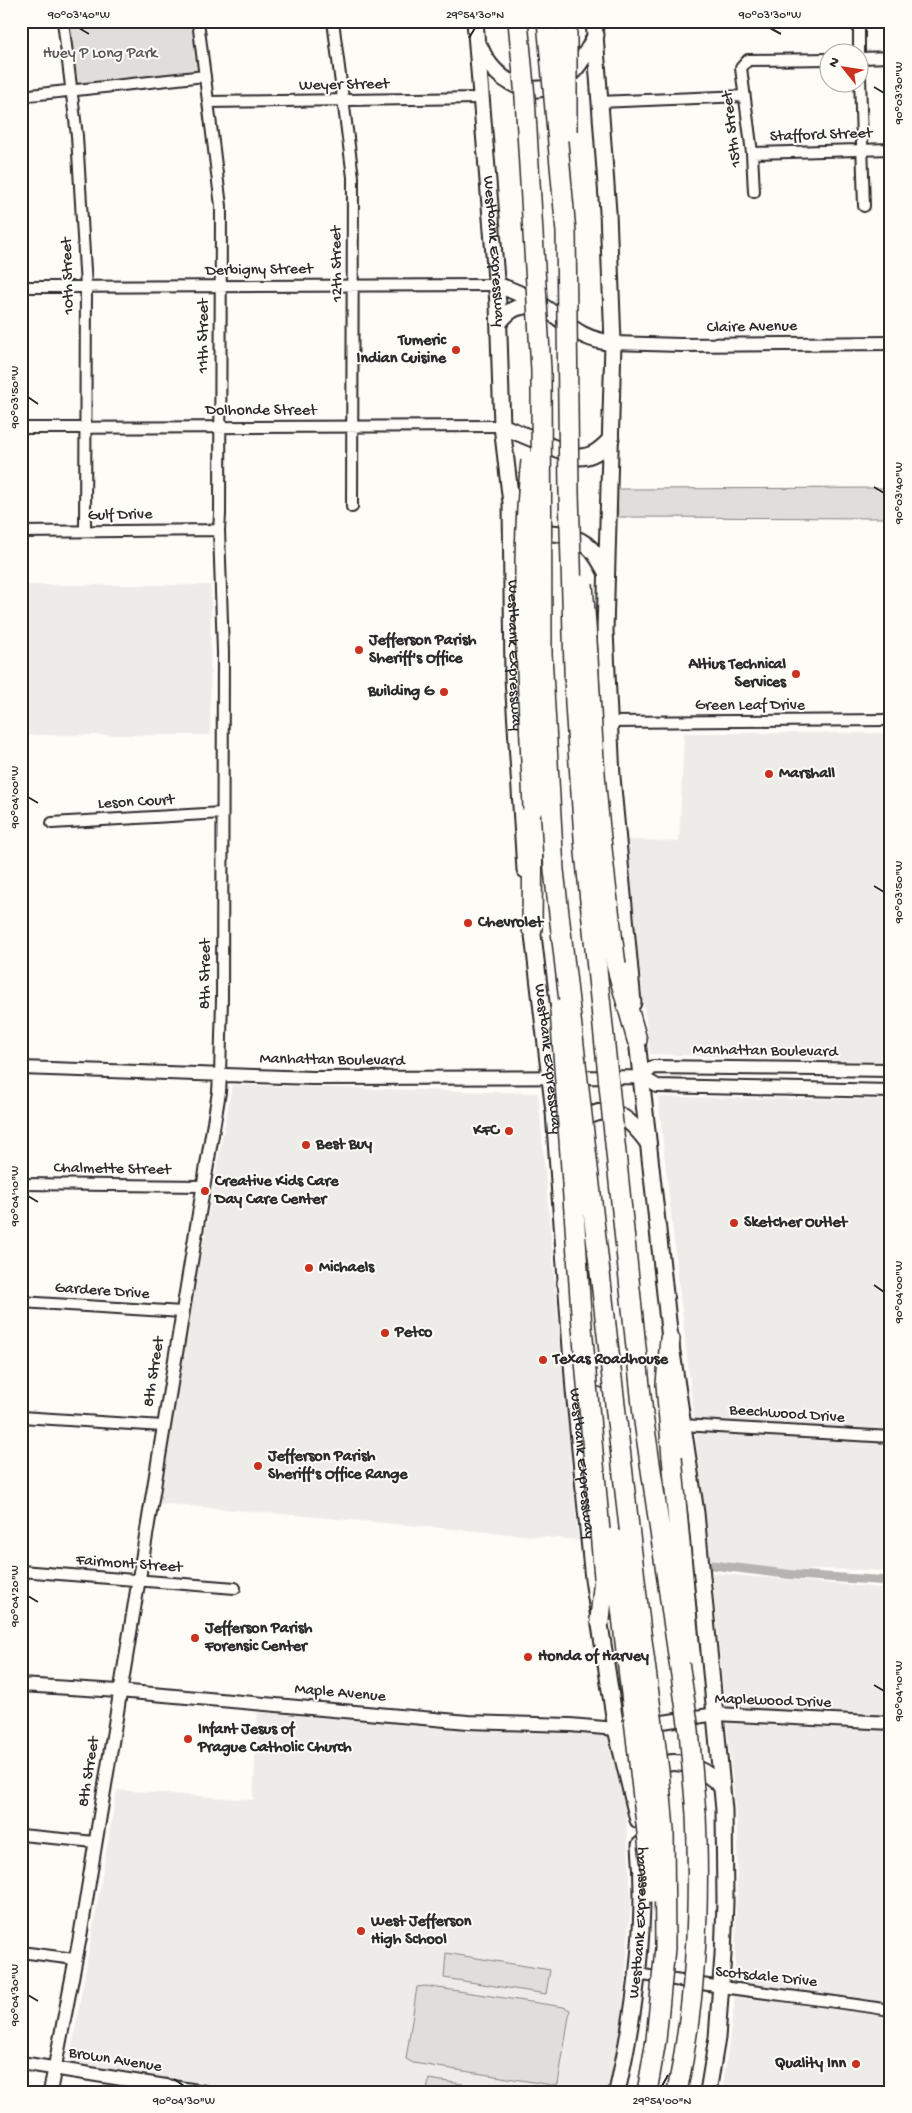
<svg xmlns="http://www.w3.org/2000/svg" width="912" height="2113" viewBox="0 0 912 2113" font-family="'Gochi Hand',sans-serif">
  <style>
    .built { fill: #edece8 }
    .green { fill: #dfdeda; stroke: #858482 }
    .lines { fill: none; stroke-linecap: round; stroke-linejoin: round }
    .canal { stroke: #b5b4b1; stroke-width: 9 }
    .minor-casing { stroke: #2b2b2b; stroke-width: 14 }
    .tertiary-casing { stroke: #2b2b2b; stroke-width: 16 }
    .secondary-casing { stroke: #2b2b2b; stroke-width: 19 }
    .motorway-casing { stroke: #2b2b2b; stroke-width: 22 }
    .minor { stroke: #fdfcf7; stroke-width: 10 }
    .tertiary { stroke: #fdfcf7; stroke-width: 12 }
    .secondary { stroke: #fdfcf7; stroke-width: 15 }
    .motorway { stroke: #fdfcf7; stroke-width: 19 }
    .motorway-bridge-casing { stroke: #2b2b2b; stroke-width: 22; stroke-linecap: butt }
    .motorway-bridge { stroke: #fdfcf7; stroke-width: 19 }
    .ticks { fill: none; stroke: #2b2b2b; stroke-width: 2 }
    .poi-dot { fill: #c8321e; stroke: #fdfcf7; stroke-width: 2 }
    .labels { text-anchor: middle; dominant-baseline: central; stroke-width: 4; stroke-linejoin: round; paint-order: stroke }
    .park-label { font-size: 16px; fill: #585857; stroke: #fdfcf7 }
    .street-label { font-size: 16px; fill: #2b2b2b; stroke: #fdfcf7 }
    .poi-label { font-size: 16px; font-weight: bold; fill: #2b2b2b; stroke: #fdfcf7; text-anchor: start }
    .neatline { fill: none; stroke: #2b2b2b; stroke-width: 2 }
    .ticks-label { font-size: 12px; text-anchor: middle; fill: #2b2b2b }
  </style>
  <rect width="100%" height="100%" fill="#fdfcf7"/>
  <filter id="ink" filterUnits="userSpaceOnUse"><feTurbulence type="fractalNoise" baseFrequency=".02" numOctaves="2"/><feDisplacementMap in="SourceGraphic" scale="10" xChannelSelector="R" yChannelSelector="G"/><feConvolveMatrix kernelMatrix="1 2 1 2 8 2 1 2 1" color-interpolation-filters="sRGB"/></filter>
  <g filter="url(#ink)">
    <!-- built -->
    <path class="built" d="M 21,585 L 211,585 L 210,735 L 21,735 Z
      M 684,733 L 891,733 L 891,1062 L 650,1054 L 624,839 L 679,842 Z
      M 232,1085 L 538,1093 L 578,1540 L 156,1503 Z
      M 658,1097 L 891,1100 L 891,1571 L 822,1569 L 785,1572 L 710,1563 Z
      M 712,1573 L 891,1589 L 891,2092 L 722,2092 L 734,2007 L 738,1837 Z
      M 258,1710 L 621,1735 L 631,1897 L 623,2010 L 616,2058 L 608,2092 L 246,2092 L 69,2065 L 117,1790 L 253,1800 Z"/>
    <!-- green -->
    <path class="green" d="M 63,21 L 198,21 L 205,76 L 71,90 Z
      M 891,488 L 891,518 L 618,517 L 617,489 Z
      M 446,1953 L 550,1970 L 546,1994 L 444,1978 Z
      M 425,1986 L 564,2007 L 570,2010 L 558,2084 L 552,2085 L 413,2063 L 406,2059 L 417,1987 Z
      M 429,2079 L 515,2092 L 427,2092 Z"/>
    <g class="lines">
      <!-- canal -->
      <path class="canal" d="M 712,1565 L 794,1575 L 891,1581"/>
      <defs>
        <path id="minor" d="M 63,21 L 77,136 L 86,287 L 85,531
          M 198,21 L 221,206 L 220,515 L 219,530 L 223,652 L 222,999 L 220,1075
          M 333,21 L 353,177 L 352,507
          M 859,21 L 859,52
          M 860,58 L 891,57
          M 860,77 L 864,206
          M 21,96 L 205,76
          M 208,102 L 480,98
          M 599,102 L 744,96
          M 752,153 L 891,149
          M 754,192 L 752,153 L 741,68 L 748,60 L 830,59
          M 21,287 L 497,285
          M 21,428 L 502,426
          M 21,532 L 219,530
          M 609,722 L 891,720
          M 52,823 L 222,813
          M 21,1184 L 203,1186
          M 21,1302 L 182,1312
          M 21,1417 L 163,1426
          M 682,1425 L 891,1437
          M 21,1571 L 235,1588
          M 21,1835 L 95,1842
          M 21,1952 L 74,1959
          M 638,1974 C 722,1989 807,1997 891,2010"/>
        <path id="tertiary" d="M 613,343 L 681,345 L 891,343
          M 21,1068 L 312,1078 L 642,1077 L 657,1086 L 891,1091
          M 642,1077 L 653,1067 L 891,1070
          M 21,1685 L 119,1691 L 468,1722 L 570,1725 L 616,1729 L 716,1714 L 891,1723
          M 21,2063 L 204,2092
          M 50,2092 L 80,1937 L 219,1092 L 220,1075"/>
        <g id="secondary">
          <path id="s1" d="M 475,21 L 498,304 L 502,426 L 511,503 L 513,678 L 525,870"/>
          <path d="M 594,21 L 608,212 L 613,343 L 605,631 L 612,777 L 633,1003"/>
          <path d="M 480,47 C 493,81 533,104 566,78 C 580,67 587,51 596,35"/>
          <path d="M 497,285 C 512,290 526,296 539,304 C 568,322 576,339 613,343"/>
          <path d="M 499,323 C 512,306 519,306 539,305"/>
          <path d="M 502,426 L 576,457 C 592,458 600,450 611,439"/>
          <path d="M 533,539 C 547,526 580,537 591,549 C 597,555 602,565 606,572"/>
          <path id="s2" d="M 531,918 L 554,1112 L 574,1390 L 593,1579 L 616,1729 L 638,1820"/>
          <path d="M 636,1031 L 670,1339 L 696,1513 L 724,1810 L 725,1902 L 723,1955 L 717,2038 L 708,2092"/>
          <path d="M 576,1125 C 607,1098 628,1116 648,1143"/>
          <path d="M 650,1773 C 671,1751 703,1768 721,1786"/>
          <path id="s3" d="M 617,2092 C 635,2011 647,1928 640,1845"/>
        </g>
        <path id="motorway" d="M 532,929 L 533,809
          M 616,965 L 637,1040
          M 567,1283 L 578,1315
          M 670,1339 L 666,1384 L 672,1457
          M 597,1397 L 612,1522
          M 696,1814 L 697,1843"/>
      </defs>
      <!-- minor casing -->
      <use href="#minor" class="minor-casing"/>
      <!-- tertiary casing -->
      <use href="#tertiary" class="tertiary-casing"/>
      <!-- secondary casing -->
      <use href="#secondary" class="secondary-casing"/>
      <!-- motorway casing -->
      <use href="#motorway" class="motorway-casing"/>
      <!-- minor -->
      <use href="#minor" class="minor"/>
      <!-- tertiary -->
      <use href="#tertiary" class="tertiary"/>
      <!-- secondary -->
      <use href="#secondary" class="secondary"/>
      <!-- motorway -->
      <use href="#motorway" class="motorway"/>
      <defs>
        <path id="motorway-bridge" d="M 518,21 L 525,97 L 541,370 L 542,654 L 554,870 L 641,1632 L 659,1771 L 664,1830 L 665,1948 L 656,2040 L 647,2092
          M 547,21 L 566,232 L 569,492 L 575,704 L 585,852 L 643,1415 L 689,1730 L 696,1814
          M 567,21 L 567,131
          M 531,461 C 518,576 529,694 533,809
          M 583,585 C 588,643 590,702 594,760 C 599,829 607,897 616,965
          M 560,1010 L 582,1327 L 604,1577 L 600,1620
          M 672,1457 L 690,1653
          M 613,1538 L 654,1893
          M 677,2092 C 694,2011 699,1925 697,1843"/>
      </defs>
      <!-- motorway-bridge casing -->
      <use href="#motorway-bridge" class="motorway-bridge-casing"/>
      <!-- motorway-bridge -->
      <use href="#motorway-bridge" class="motorway-bridge"/>
    </g>
  </g>
  <!-- ticks -->
  <path class="ticks" d="M 79,28 L 89,34M 770,28 L 781,34M 469,38 L 475,28M 874,87 L 884,93M 28,397 L 38,404M 874,487 L 884,493M 28,797 L 38,803M 874,886 L 884,892M 28,1196 L 38,1202M 874,1285 L 884,1292M 28,1596 L 38,1602M 874,1685 L 884,1691M 28,1995 L 38,2001M 174,2079 L 184,2086M 662,2086 L 668,2075"/>
  <!-- markers -->
  <g class="poi-dot">
    <circle cx="456" cy="350" r="5"/>
    <circle cx="359" cy="650" r="5"/>
    <circle cx="796" cy="674" r="5"/>
    <circle cx="444" cy="692" r="5"/>
    <circle cx="769" cy="774" r="5"/>
    <circle cx="468" cy="923" r="5"/>
    <circle cx="509" cy="1131" r="5"/>
    <circle cx="306" cy="1145" r="5"/>
    <circle cx="205" cy="1191" r="5"/>
    <circle cx="734" cy="1223" r="5"/>
    <circle cx="309" cy="1268" r="5"/>
    <circle cx="385" cy="1333" r="5"/>
    <circle cx="543" cy="1360" r="5"/>
    <circle cx="258" cy="1466" r="5"/>
    <circle cx="195" cy="1638" r="5"/>
    <circle cx="528" cy="1657" r="5"/>
    <circle cx="188" cy="1739" r="5"/>
    <circle cx="361" cy="1931" r="5"/>
    <circle cx="856" cy="2064" r="5"/>
  </g>
  <g class="labels">
    <!-- park labels -->
    <g class="park-label">
      <text x="100" y="54">Huey P Long Park</text>
    </g>
    <!-- street labels -->
    <g class="street-label">
      <text transform="translate(344 86) rotate(-1)">Weyer Street</text>
      <text transform="translate(733 129) rotate(-97)">15th Street</text>
      <text transform="translate(821 136) rotate(-2)">Stafford Street</text>
      <text stroke="none"><textPath href="#s1" startOffset="231">Westbank Expressway</textPath></text>
      <text transform="translate(338 264) rotate(-91)">12th Street</text>
      <text transform="translate(259 271) rotate(-1)">Derbigny Street</text>
      <text transform="translate(69 276) rotate(-92)">10th Street</text>
      <text transform="translate(752 328) rotate(-1)">Claire Avenue</text>
      <text transform="translate(204 336) rotate(-90)">11th Street</text>
      <text x="261" y="411">Dolhonde Street</text>
      <text transform="translate(120 516) rotate(-1)">Gulf Drive</text>
      <text stroke="none"><textPath href="#s1" startOffset="636">Westbank Expressway</textPath></text>
      <text x="750" y="706">Green Leaf Drive</text>
      <text transform="translate(136 803) rotate(-3)">Leson Court</text>
      <text transform="translate(206 974) rotate(-90)">8th Street</text>
      <text transform="translate(765 1052) rotate(1)">Manhattan Boulevard</text>
      <text stroke="none"><textPath href="#s2" startOffset="142">Westbank Expressway</textPath></text>
      <text transform="translate(332 1061) rotate(1)">Manhattan Boulevard</text>
      <text transform="translate(112 1170) rotate(1)">Chalmette Street</text>
      <text transform="translate(102 1292) rotate(4)">Gardere Drive</text>
      <text transform="translate(155 1372) rotate(-81)">8th Street</text>
      <text transform="translate(787 1415) rotate(4)">Beechwood Drive</text>
      <text stroke="none"><textPath href="#s2" startOffset="548">Westbank Expressway</textPath></text>
      <text transform="translate(129 1565) rotate(4)">Fairmont Street</text>
      <text transform="translate(340 1694) rotate(5)">Maple Avenue</text>
      <text transform="translate(773 1702) rotate(2)">Maplewood Drive</text>
      <text transform="translate(90 1772) rotate(-81)">8th Street</text>
      <text stroke="none"><textPath href="#s3" startOffset="171">Westbank Expressway</textPath></text>
      <text transform="translate(766 1978) rotate(6)">Scotsdale Drive</text>
      <text transform="translate(115 2061) rotate(9)">Brown Avenue</text>
    </g>
    <!-- poi labels -->
    <g class="poi-label">
      <text x="446" y="341" text-anchor="end">Tumeric<tspan x="446" dy="18">Indian Cuisine</tspan></text>
      <text x="369" y="641">Jefferson Parish<tspan x="369" dy="18">Sheriff's Office</tspan></text>
      <text x="786" y="665" text-anchor="end">Altius Technical<tspan x="786" dy="18">Services</tspan></text>
      <text x="434" y="692" text-anchor="end">Building G</text>
      <text x="779" y="774">Marshall</text>
      <text x="478" y="923">Chevrolet</text>
      <text x="499" y="1131" text-anchor="end">KFC</text>
      <text x="316" y="1145">Best Buy</text>
      <text x="215" y="1182">Creative Kids Care<tspan x="215" dy="18">Day Care Center</tspan></text>
      <text x="744" y="1223">Sketcher Outlet</text>
      <text x="319" y="1268">Michaels</text>
      <text x="395" y="1333">Petco</text>
      <text x="553" y="1360">Texas Roadhouse</text>
      <text x="268" y="1457">Jefferson Parish<tspan x="268" dy="18">Sheriff's Office Range</tspan></text>
      <text x="205" y="1629">Jefferson Parish<tspan x="205" dy="18">Forensic Center</tspan></text>
      <text x="538" y="1657">Honda of Harvey</text>
      <text x="198" y="1730">Infant Jesus of<tspan x="198" dy="18">Prague Catholic Church</tspan></text>
      <text x="371" y="1922">West Jefferson<tspan x="371" dy="18">High School</tspan></text>
      <text x="846" y="2064" text-anchor="end">Quality Inn</text>
    </g>
  </g>
  <!-- margin -->
  <rect width="912" height="2113" fill="none" stroke="#fdfcf7" stroke-width="55"/>
  <!-- north arrow -->
  <g transform="translate(844 68) rotate(300)"><circle r="24" fill="#fdfcf7" stroke="#a9a8a5"/>
  <path d="M0-4L9 19L0 12L-9 19Z" fill="#c8321e"/>
  <text y="-8" font-size="14" font-weight="bold" text-anchor="middle" fill="#2b2b2b">N</text>
  </g>
  <rect x="28" y="28" width="856" height="2058" class="neatline"/>
  <g class="ticks-label">
    <text x="79" y="18">90°03'40"W</text>
    <text x="475" y="18">29°54'30"N</text>
    <text x="770" y="18">90°03'30"W</text>
    <text transform="translate(898 93) rotate(-90)" y="4">90°03'30"W</text>
    <text transform="translate(14 397) rotate(-90)" y="4">90°03'50"W</text>
    <text transform="translate(898 493) rotate(-90)" y="4">90°03'40"W</text>
    <text transform="translate(14 797) rotate(-90)" y="4">90°04'00"W</text>
    <text transform="translate(898 892) rotate(-90)" y="4">90°03'50"W</text>
    <text transform="translate(14 1196) rotate(-90)" y="4">90°04'10"W</text>
    <text transform="translate(898 1292) rotate(-90)" y="4">90°04'00"W</text>
    <text transform="translate(14 1596) rotate(-90)" y="4">90°04'20"W</text>
    <text transform="translate(898 1691) rotate(-90)" y="4">90°04'10"W</text>
    <text transform="translate(14 1995) rotate(-90)" y="4">90°04'30"W</text>
    <text x="184" y="2104">90°04'30"W</text>
    <text x="662" y="2104">29°54'00"N</text>
  </g>
</svg>
